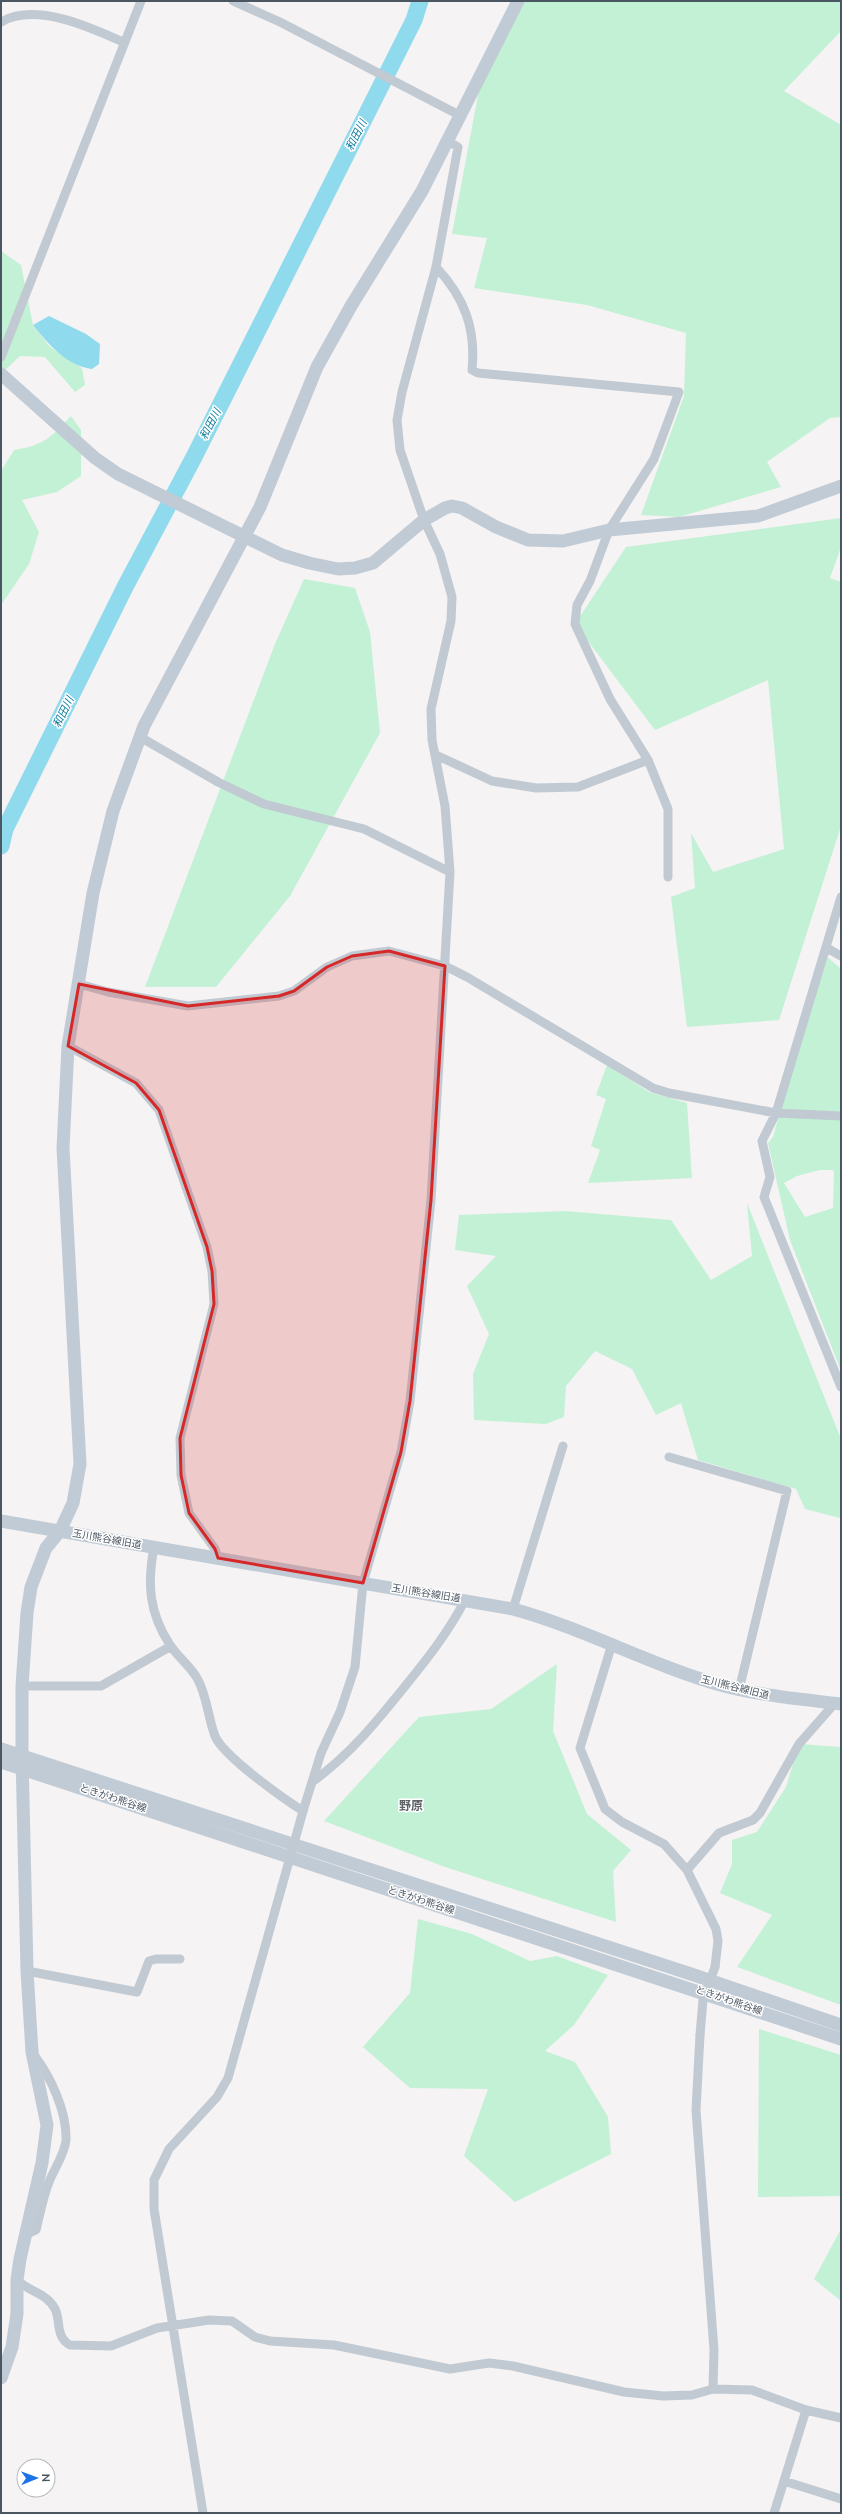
<svg xmlns="http://www.w3.org/2000/svg" width="842" height="2514" viewBox="0 0 842 2514" font-family="Mulish,'Noto Sans JP',sans-serif">
  <style>
    .green { fill: #c3f1d5; fill-rule: evenodd }
    .water { fill: #90daee }
    .lines { fill: none; stroke-linecap: round; stroke-linejoin: round }
    .river { stroke: #90daee; stroke-width: 17 }
    .street { stroke: #c1cad2; stroke-width: 9 }
    .secondary { stroke: #c1cbd6; stroke-width: 13 }
    .street-bridge { stroke: #c1cad2; stroke-width: 9 }
    .marked { fill: #d62828; fill-opacity: 0.2; stroke: #d62828; stroke-width: 3; stroke-linejoin: round }
    .labels { text-anchor: middle; dominant-baseline: central; stroke-width: 3; stroke-linejoin: round; paint-order: stroke }
    .street-label { font-size: 10px; fill: #4a5661; stroke: #fff }
    .water-label { font-size: 11px; font-style: italic; fill: #0c7c9b; stroke: #fff }
    .quarter-label { font-size: 12px; font-weight: bold; fill: #5f6368; stroke: #fff }
  </style>
  <rect width="100%" height="100%" fill="#f5f3f3"/>
  <!-- green -->
  <path class="green" d="M 518,1 L 841,1 L 841,31 L 784,91 L 841,125 L 841,417 L 830,418 L 767,462 L 781,487 L 679,517 L 641,515 L 684,396 L 686,333 L 587,305 L 474,288 L 487,238 L 452,234 L 484,63 Z
    M 1,251 L 21,265 L 33,325 L 50,347 L 82,368 L 85,385 L 75,392 L 45,357 L 20,356 L 1,374 Z
    M 71,416 L 81,430 L 81,476 L 57,492 L 22,500 L 39,532 L 29,564 L 1,605 L 1,471 L 14,450 C 45,445 50,438 71,416 Z
    M 841,518 L 841,547 L 830,578 L 841,582 L 841,826 L 779,1020 L 687,1027 L 671,897 L 695,888 L 691,833 L 713,872 L 784,849 L 768,680 L 655,730 L 575,624 L 626,547 Z
    M 304,579 L 355,588 L 370,632 L 380,733 L 290,896 L 216,987 L 145,987 L 275,644 Z
    M 824,954 L 841,969 L 841,1371 L 790,1240 L 768,1143 L 773,1137 ZM 820,1170 L 833,1170 L 834,1173 L 833,1208 L 805,1217 L 784,1183 L 797,1176 Z
    M 607,1065 L 649,1092 L 687,1103 L 692,1178 L 588,1183 L 600,1150 L 591,1146 L 606,1099 L 596,1095 Z
    M 747,1203 L 841,1439 L 840,1518 L 805,1509 L 796,1489 L 698,1460 L 681,1403 L 656,1415 L 632,1369 L 595,1351 L 566,1386 L 564,1417 L 546,1424 L 474,1420 L 473,1374 L 489,1334 L 467,1286 L 496,1256 L 455,1250 L 459,1215 L 565,1211 L 671,1220 L 711,1280 L 752,1256 Z
    M 557,1664 L 553,1731 L 587,1814 L 631,1850 L 613,1871 L 616,1922 L 445,1867 L 324,1821 L 419,1717 L 491,1709 Z
    M 799,1744 L 841,1747 L 841,2005 L 737,1967 L 772,1915 L 720,1893 L 732,1864 L 732,1840 L 757,1832 L 786,1787 Z
    M 418,1919 L 472,1934 L 530,1961 L 557,1956 L 608,1975 L 574,2025 L 545,2051 L 575,2062 L 608,2117 L 611,2154 L 515,2202 L 464,2156 L 488,2089 L 410,2088 L 363,2047 L 410,1993 Z
    M 759,2029 L 841,2055 L 841,2196 L 758,2197 Z
    M 841,2229 L 841,2301 L 814,2279 Z"/>
  <!-- water -->
  <path class="water" d="M 49,316 L 86,334 L 100,344 L 99,364 L 92,369 C 67,366 48,344 33,325 Z"/>
  <g class="lines">
    <!-- river -->
    <path class="river" d="M 1,846 L 5,829 L 125,587 L 194,457 L 414,20 L 420,1"/>
    <!-- street -->
    <path class="street" d="M 233,1 L 280,22 L 461,116
      M 1,22 C 35,2 90,27 123,42
      M 436,267 C 465,298 476,329 472,370 L 478,373 L 679,392 L 654,459 L 609,530 L 590,581 L 577,605 L 575,624 L 610,699 L 648,760 L 668,809 L 668,877
      M 1,357 L 141,1
      M 140,737 L 218,782 L 264,804 L 364,829 L 450,872
      M 436,755 L 492,781 L 536,788 L 578,787 L 648,760
      M 841,897 L 776,1113 L 762,1141 L 770,1177 L 764,1197 L 841,1387
      M 827,948 L 841,956
      M 79,984 L 108,992 L 188,1006 L 279,996 L 294,991 L 327,967 L 352,956 L 389,951 L 445,966 L 467,977 L 653,1088 L 669,1093 L 776,1113 L 841,1116
      M 68,1046 L 136,1083 L 159,1110 L 207,1247 L 212,1271 L 214,1304 L 180,1438 L 181,1475 L 189,1513 L 215,1549 L 218,1558
      M 669,1457 L 787,1491 L 739,1690
      M 154,1547 C 147,1584 149,1613 170,1645 C 178,1657 190,1666 197,1678 C 207,1695 208,1718 215,1736 C 223,1756 284,1799 303,1811 L 321,1753 L 340,1712 L 355,1667 L 363,1583 L 401,1452 L 410,1401 L 431,1200 L 450,872 L 445,806 L 432,740 L 431,709 L 451,621 L 452,597 L 440,554 L 424,520 L 400,450 L 397,420 L 402,392 L 436,267 L 458,147 L 448,141
      M 513,1609 L 563,1446
      M 612,1644 L 580,1748 L 605,1809 L 622,1822 L 664,1844 L 687,1870 L 716,1929 L 718,1941 L 715,1967
      M 22,1686 L 101,1686 L 171,1646
      M 312,1782 C 350,1755 377,1721 406,1685 C 428,1658 449,1631 465,1600
      M 687,1870 L 719,1833 L 753,1820 L 760,1813 L 799,1744 L 835,1703
      M 27,1971 L 137,1992 L 149,1961 L 156,1959 L 180,1959
      M 700,2035 L 696,2110 L 714,2350 L 713,2389
      M 25,2235 L 36,2230 C 40,2214 43,2197 49,2182 C 54,2169 65,2154 66,2140 C 67,2112 51,2077 34,2055
      M 17,2280 C 29,2292 47,2293 55,2309 C 61,2320 55,2337 70,2345 L 111,2346 L 157,2328 L 209,2320 L 232,2321 L 255,2337 L 270,2341 L 334,2345 L 450,2369 L 489,2363 L 513,2366 L 624,2392 L 663,2396 L 692,2395 L 713,2389 L 752,2390 L 806,2410 L 841,2418
      M 784,2481 L 841,2499
      M 203,2513 L 154,2209 L 154,2180 L 169,2149 L 217,2097 L 228,2078 L 282,1886
      M 774,2513 L 806,2410"/>
    <!-- secondary -->
    <path class="secondary" d="M 1,374 L 95,458 L 118,474 L 282,555 L 309,563 L 338,569 L 355,568 L 373,563 L 424,520 L 445,508 L 452,506 L 462,508 L 496,527 L 528,540 L 563,541 L 609,530 L 758,516 L 841,486
      M 1,1521 L 513,1609 C 586,1629 652,1666 724,1686 C 763,1696 801,1699 841,1704
      M 1,1749 L 691,1974 L 841,2025
      M 1,1762 L 841,2039
      M 1,2378 L 12,2347 L 17,2314 L 17,2280 L 20,2259 L 42,2163 L 47,2125 L 32,2052 L 27,1971 L 22,1756 L 22,1686 L 27,1613 L 31,1587 L 46,1548 L 60,1531 L 73,1503 L 80,1464 L 63,1148 L 68,1046 L 93,893 L 113,811 L 144,726 L 260,507 L 317,367 L 351,306 L 422,191 L 518,1"/>
    <!-- street-bridge -->
    <path class="street-bridge" d="M 282,1886 L 303,1811
      M 700,2035 L 703,2000 L 715,1967"/>
  </g>
  <!-- marked area -->
  <path class="marked" d="M 389,951 L 445,966 L 431,1200 L 410,1401 L 401,1452 L 363,1583 L 218,1558 L 215,1549 L 189,1513 L 181,1475 L 180,1438 L 214,1304 L 212,1271 L 207,1247 L 159,1110 L 136,1083 L 68,1046 L 79,984 L 188,1006 L 279,996 L 294,991 L 327,967 L 352,956 Z"/>
  <g class="labels">
    <!-- street labels -->
    <g class="street-label">
      <text transform="translate(107 1539) rotate(10)">玉川熊谷線旧道</text>
      <text transform="translate(426 1593) rotate(9)">玉川熊谷線旧道</text>
      <text transform="translate(735 1687) rotate(14)">玉川熊谷線旧道</text>
      <text transform="translate(113 1798) rotate(18)">ときがわ熊谷線</text>
      <text transform="translate(421 1900) rotate(18)">ときがわ熊谷線</text>
      <text transform="translate(729 2000) rotate(19)">ときがわ熊谷線</text>
    </g>
    <!-- water labels -->
    <g class="water-label">
      <text transform="translate(356 135) rotate(-63)">和田川</text>
      <text transform="translate(210 424) rotate(-62)">和田川</text>
      <text transform="translate(63 712) rotate(-64)">和田川</text>
    </g>
    <!-- quarter labels -->
    <g class="quarter-label">
      <text x="411" y="1805">野原</text>
    </g>
  </g>
  <!-- border -->
  <rect width="842" height="2514" fill="none" stroke="#4a5661" stroke-width="4"/>
  <!-- north arrow -->
  <g transform="translate(36 2478) rotate(89)"><circle r="19" fill="#ffffff" stroke="#b7bbc0"/>
  <path d="M0-3L7 15L0 10L-7 15Z" fill="#1a73e8"/>
  <text y="-6" font-size="11" font-weight="bold" text-anchor="middle" fill="#4a5661">N</text>
  </g>
</svg>
